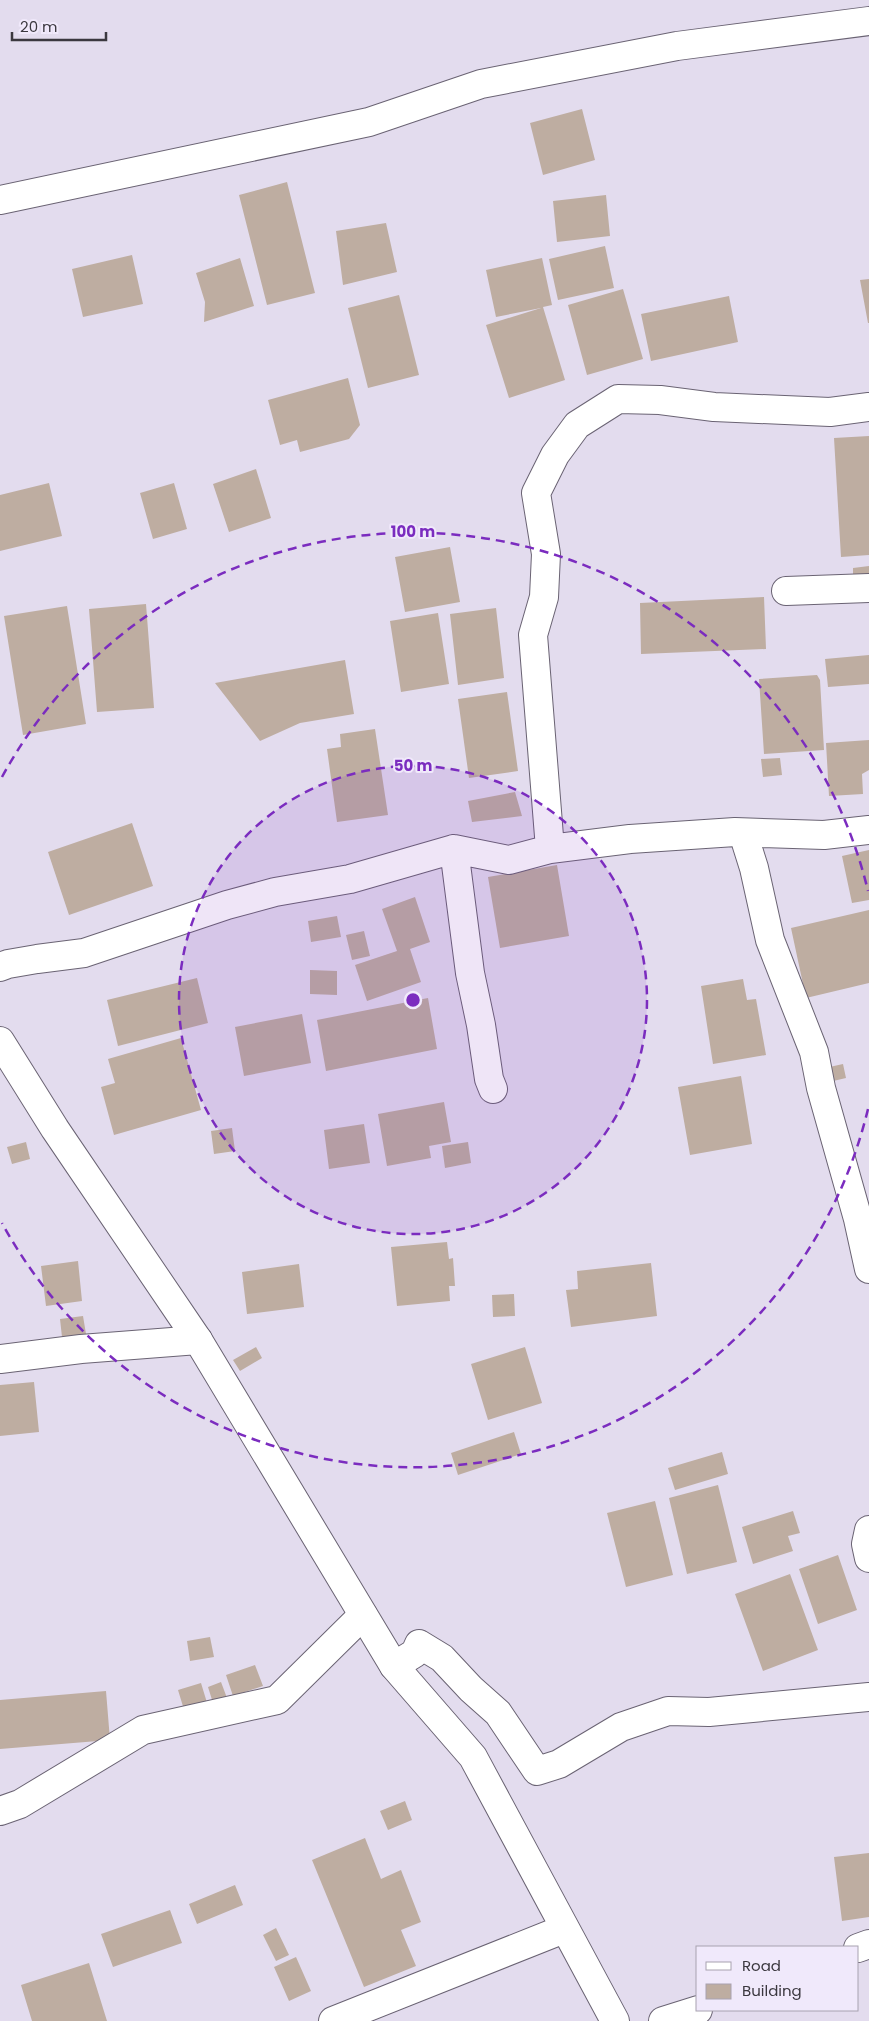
<svg xmlns="http://www.w3.org/2000/svg" width="869" height="2021" viewBox="0 0 869 2021" font-family="Poppins,sans-serif">
  <style>
    .building { fill: #beada1 }
    .lines { fill: none; stroke-linecap: round; stroke-linejoin: round }
    .minor-casing { stroke: #6a6373; stroke-width: 30 }
    .tertiary-casing { stroke: #6a6373; stroke-width: 30 }
    .minor { stroke: #fff; stroke-width: 28 }
    .tertiary { stroke: #fff; stroke-width: 28 }
    .ring { fill: none; stroke: #7b2cbf; stroke-width: 2.5; stroke-dasharray: 9 6 }
    .centre { fill: #7b2cbf; stroke: #f0e9fb; stroke-width: 2.5 }
    .ring-label { font-size: 15px; text-anchor: middle; font-weight: bold; fill: #7b2cbf; stroke: #f0e9fb; stroke-width: 4; stroke-linejoin: round; paint-order: stroke }
  </style>
  <rect width="100%" height="100%" fill="#e3dcee"/>
  <!-- building -->
  <path class="building" d="M 582,109 L 595,160 L 543,175 L 530,123 Z
    M 287,182 L 315,293 L 267,305 L 239,195 Z
    M 606,195 L 610,236 L 557,242 L 553,201 Z
    M 386,223 L 397,272 L 343,285 L 336,231 Z
    M 605,246 L 614,288 L 558,300 L 549,259 Z
    M 132,255 L 143,304 L 83,317 L 72,269 Z
    M 240,258 L 254,306 L 204,322 L 205,302 L 196,273 Z
    M 542,258 L 552,305 L 543,307 L 565,380 L 509,398 L 486,325 L 541,308 L 496,317 L 486,270 Z
    M 869,279 L 869,323 L 868,323 L 860,280 Z
    M 623,289 L 643,359 L 587,375 L 568,305 Z
    M 399,295 L 419,375 L 368,388 L 348,308 Z
    M 729,296 L 738,342 L 651,361 L 641,314 Z
    M 348,378 L 360,425 L 349,439 L 300,452 L 297,440 L 280,445 L 268,400 Z
    M 869,436 L 869,555 L 841,557 L 834,438 Z
    M 256,469 L 271,518 L 229,532 L 213,484 Z
    M 49,483 L 62,536 L 0,551 L 0,495 Z
    M 174,483 L 187,529 L 153,539 L 140,493 Z
    M 450,547 L 460,602 L 405,612 L 395,557 Z
    M 869,566 L 869,581 L 853,582 L 853,568 Z
    M 764,597 L 766,649 L 641,654 L 640,603 Z
    M 146,604 L 154,708 L 97,712 L 89,609 Z
    M 67,606 L 86,724 L 23,735 L 4,616 Z
    M 496,608 L 504,678 L 458,685 L 450,614 Z
    M 438,613 L 449,684 L 401,692 L 390,621 Z
    M 869,655 L 869,684 L 828,687 L 825,659 Z
    M 345,660 L 354,714 L 300,723 L 260,741 L 215,683 Z
    M 817,675 L 820,680 L 824,750 L 764,754 L 759,679 Z
    M 507,692 L 518,771 L 469,778 L 458,699 Z
    M 375,729 L 388,815 L 337,822 L 327,749 L 341,747 L 340,734 Z
    M 869,740 L 869,770 L 862,774 L 863,794 L 829,796 L 826,743 Z
    M 780,758 L 782,775 L 763,777 L 761,759 Z
    M 515,792 L 522,816 L 472,822 L 468,801 Z
    M 132,823 L 153,886 L 69,915 L 48,852 Z
    M 869,850 L 869,900 L 852,903 L 842,856 Z
    M 557,865 L 569,936 L 500,948 L 488,877 Z
    M 415,897 L 430,942 L 410,949 L 421,982 L 367,1001 L 355,965 L 397,951 L 382,909 Z
    M 869,910 L 869,983 L 806,998 L 791,928 Z
    M 337,916 L 341,937 L 311,942 L 308,921 Z
    M 364,931 L 370,956 L 352,960 L 346,935 Z
    M 310,970 L 337,971 L 337,995 L 310,994 Z
    M 197,978 L 208,1023 L 118,1046 L 107,1000 Z
    M 743,979 L 747,1000 L 756,999 L 766,1055 L 713,1064 L 701,986 Z
    M 428,998 L 437,1049 L 326,1071 L 317,1020 Z
    M 302,1014 L 311,1063 L 244,1076 L 235,1027 Z
    M 181,1038 L 201,1110 L 114,1135 L 101,1087 L 115,1083 L 108,1059 Z
    M 843,1064 L 846,1078 L 829,1082 L 825,1068 Z
    M 741,1076 L 752,1144 L 690,1155 L 678,1087 Z
    M 444,1102 L 451,1142 L 429,1146 L 431,1158 L 387,1166 L 378,1114 Z
    M 364,1124 L 370,1163 L 329,1169 L 324,1130 Z
    M 232,1128 L 235,1151 L 214,1154 L 211,1131 Z
    M 26,1142 L 30,1159 L 12,1164 L 7,1147 Z
    M 468,1142 L 471,1163 L 445,1168 L 442,1146 Z
    M 447,1242 L 449,1259 L 453,1258 L 455,1286 L 449,1286 L 450,1301 L 397,1306 L 391,1247 Z
    M 78,1261 L 82,1301 L 46,1306 L 41,1266 Z
    M 651,1263 L 657,1316 L 571,1327 L 566,1290 L 578,1289 L 577,1271 Z
    M 299,1264 L 304,1307 L 247,1314 L 242,1272 Z
    M 514,1294 L 515,1316 L 493,1317 L 492,1295 Z
    M 83,1316 L 86,1334 L 62,1337 L 60,1319 Z
    M 256,1347 L 262,1358 L 240,1371 L 233,1360 Z
    M 525,1347 L 542,1403 L 488,1420 L 471,1364 Z
    M 34,1382 L 39,1432 L 0,1436 L 0,1385 Z
    M 514,1432 L 521,1454 L 458,1475 L 451,1453 Z
    M 722,1452 L 728,1474 L 675,1490 L 668,1468 Z
    M 718,1485 L 737,1562 L 687,1574 L 669,1498 Z
    M 655,1501 L 673,1575 L 626,1587 L 607,1513 Z
    M 793,1511 L 800,1533 L 788,1536 L 793,1551 L 753,1564 L 742,1527 Z
    M 838,1555 L 857,1610 L 818,1624 L 799,1569 Z
    M 790,1574 L 818,1650 L 763,1671 L 735,1594 Z
    M 210,1637 L 214,1657 L 190,1661 L 187,1641 Z
    M 255,1665 L 263,1686 L 233,1696 L 226,1675 Z
    M 221,1682 L 227,1698 L 213,1703 L 208,1687 Z
    M 201,1683 L 208,1706 L 185,1713 L 178,1690 Z
    M 106,1691 L 110,1740 L 0,1749 L 0,1700 Z
    M 405,1801 L 412,1820 L 388,1830 L 380,1811 Z
    M 365,1838 L 381,1879 L 401,1870 L 421,1922 L 401,1930 L 416,1966 L 364,1987 L 312,1860 Z
    M 869,1853 L 869,1917 L 842,1921 L 834,1857 Z
    M 235,1885 L 243,1905 L 197,1924 L 189,1904 Z
    M 170,1910 L 182,1943 L 113,1967 L 101,1934 Z
    M 276,1928 L 289,1955 L 276,1961 L 263,1935 Z
    M 296,1957 L 311,1991 L 289,2001 L 274,1967 Z
    M 89,1963 L 107,2021 L 32,2021 L 21,1985 Z"/>
  <g class="lines">
    <defs>
      <path id="minor" d="M 0,200 L 369,122 L 481,84 L 677,46 L 869,21
        M 786,591 L 869,588
        M 743,833 L 754,868 L 770,940 L 814,1052 L 821,1088 L 858,1219 L 869,1269
        M 454,849 L 470,973 L 481,1025 L 489,1079 L 493,1089
        M 550,849 L 533,635 L 544,597 L 546,554 L 536,493 L 555,455 L 577,425 L 618,399 L 660,400 L 714,407 L 830,412 L 869,407
        M 0,967 L 8,964 L 37,959 L 84,953 L 227,905 L 275,892 L 350,879 L 454,849 L 509,860 L 550,849 L 630,839 L 735,832 L 824,835 L 869,830
        M 0,1359 L 81,1349 L 198,1340
        M 869,1530 L 866,1544 L 869,1558
        M 394,1666 L 415,1653 L 419,1644 L 442,1658 L 471,1689 L 498,1713 L 537,1771 L 559,1764 L 621,1727 L 668,1711 L 709,1712 L 869,1697
        M 0,1811 L 20,1804 L 143,1730 L 277,1700 L 363,1615
        M 858,1948 L 869,1944
        M 333,2021 L 564,1929
        M 663,2021 L 698,2010"/>
      <path id="tertiary" d="M 0,1041 L 55,1129 L 198,1340 L 394,1666 L 473,1757 L 615,2021"/>
    </defs>
    <!-- minor casing -->
    <use href="#minor" class="minor-casing"/>
    <!-- tertiary casing -->
    <use href="#tertiary" class="tertiary-casing"/>
    <!-- minor -->
    <use href="#minor" class="minor"/>
    <!-- tertiary -->
    <use href="#tertiary" class="tertiary"/>
  </g>
  <!-- distance rings -->
  <circle cx="413" cy="1000" r="234" fill="#7b2cbf" fill-opacity=".12"/>
  <g class="ring">
    <circle cx="413" cy="1000" r="234"/>
    <path d="M868 1109A468 468 0 0 1 2 1223M2 777A468 468 0 0 1 868 891"/>
  </g>
  <circle cx="413" cy="1000" r="8" class="centre"/>
  <g class="ring-label">
    <text x="413" y="537">100 m</text>
    <text x="413" y="771">50 m</text>
  </g>
  <!-- legend -->
  <rect x="696" y="1946" width="162" height="65" fill="#f0e9fb" stroke="#a8a2b0"/>
  <rect x="706" y="1962" width="25" height="8" fill="#ffffff" stroke="#a8a2b0"/>
  <text x="742" y="1971" font-size="15" fill="#3b383f">Road</text>
  <rect x="706" y="1984" width="25" height="15" fill="#beada1" stroke="#a8a2b0"/>
  <text x="742" y="1996" font-size="15" fill="#3b383f">Building</text>
  <!-- scale -->
  <path d="M12 32v8h94v-8" fill="none" stroke="#3b383f" stroke-width="2.5"/>
  <text x="20" y="32" font-size="15" fill="#3b383f" stroke="#f0e9fb" stroke-width="4" paint-order="stroke">20 m</text>
</svg>
